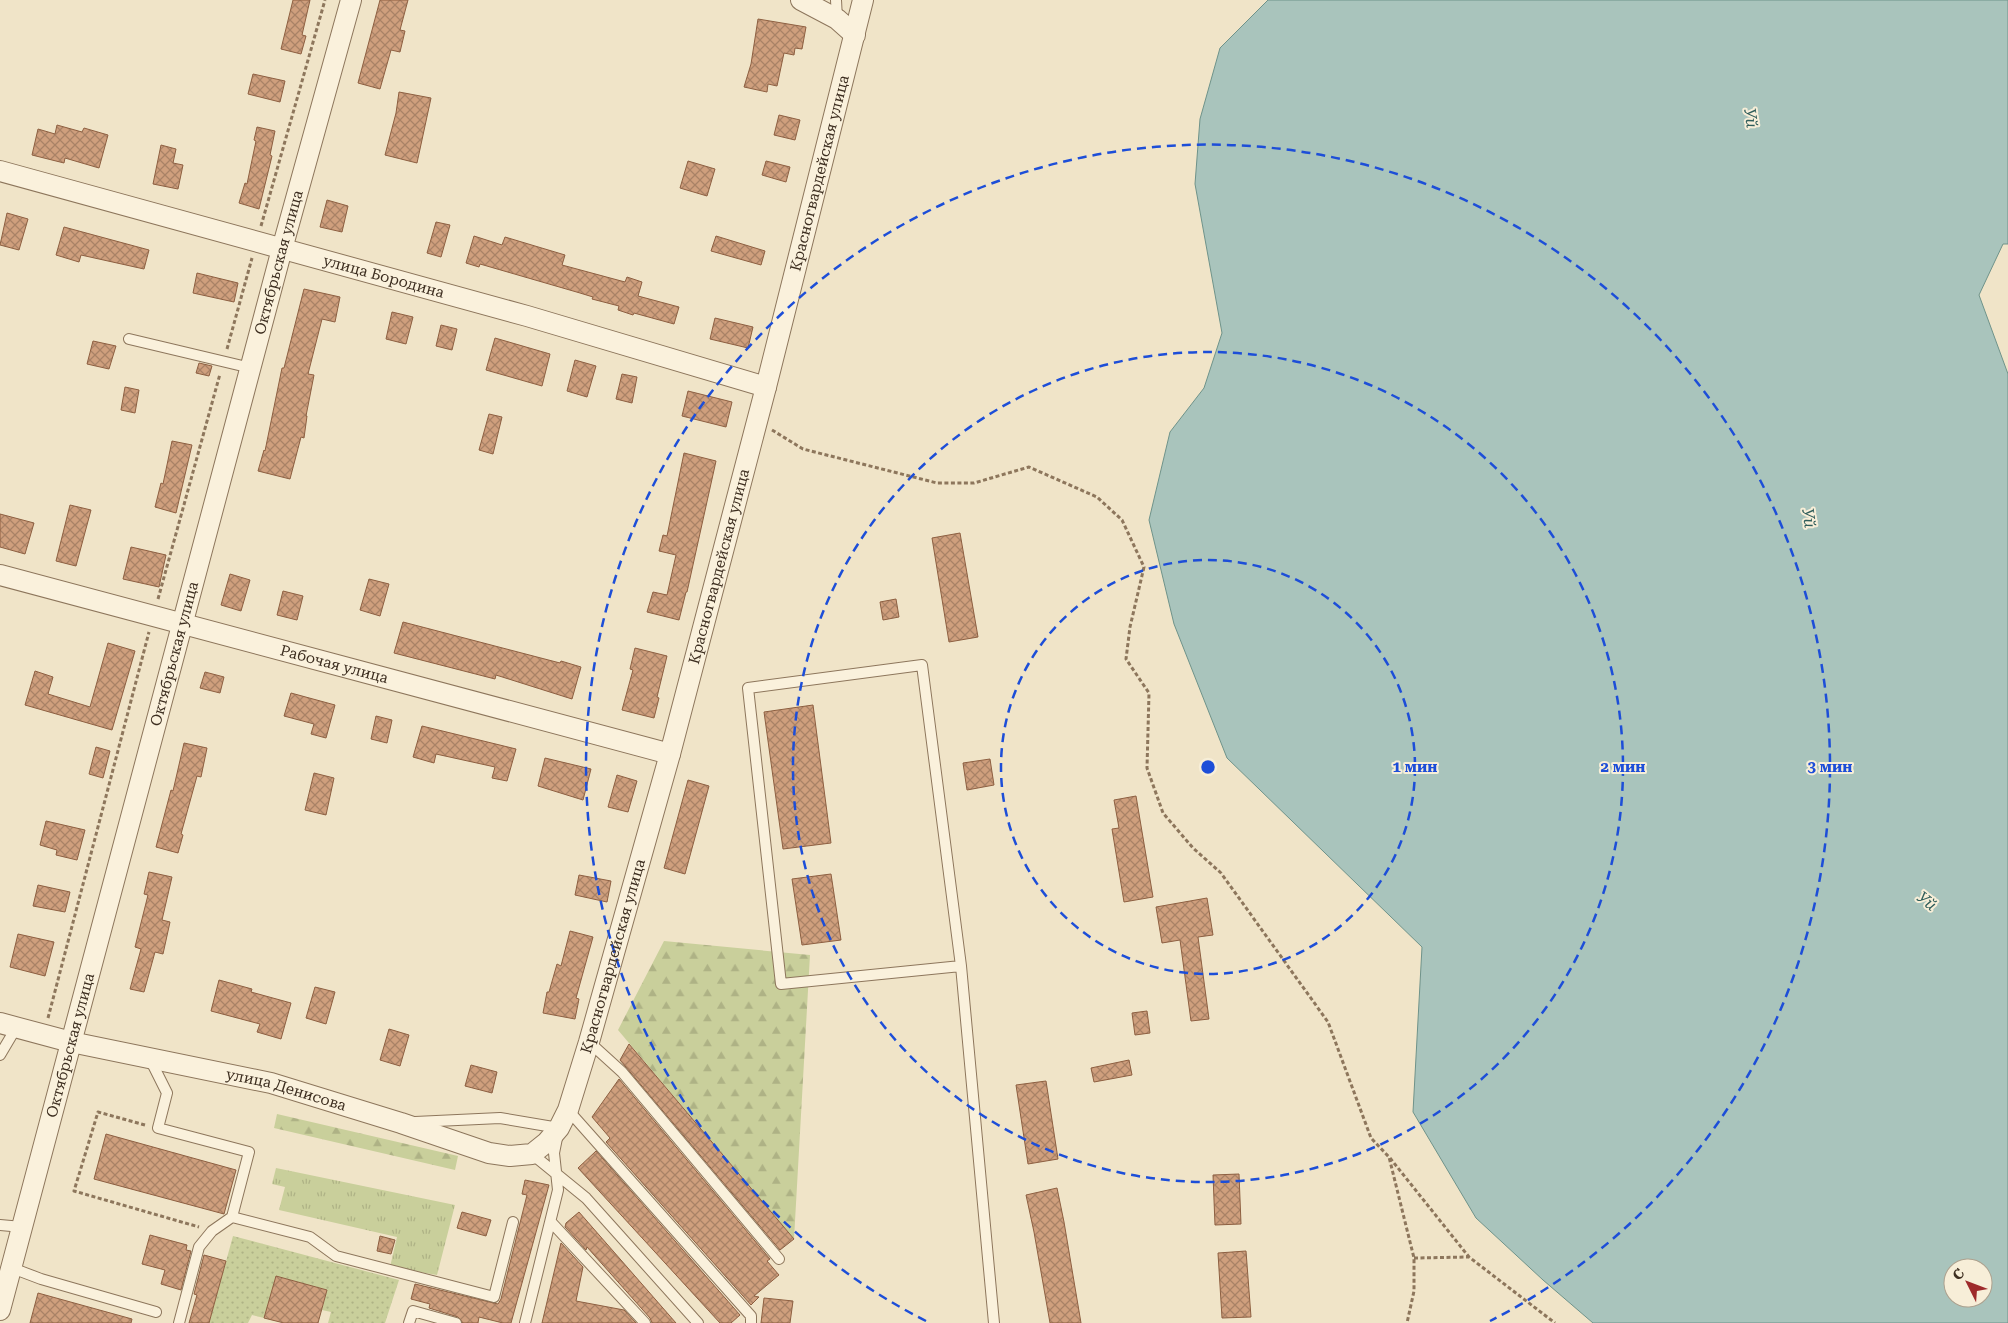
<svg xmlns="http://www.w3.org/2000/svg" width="2008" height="1323" viewBox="0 0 2008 1323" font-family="'Roboto Serif',serif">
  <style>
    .grass { fill: url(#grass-tufts) }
    .forest { fill: url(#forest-firs) }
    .garden { fill: url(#garden-dots) }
    .water { fill: #a9c4bc; stroke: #6f938a; fill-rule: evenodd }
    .building { fill: url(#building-cross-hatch); stroke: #8d5f41 }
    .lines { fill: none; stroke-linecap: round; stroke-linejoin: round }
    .service-casing { stroke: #8d765c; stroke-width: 12 }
    .minor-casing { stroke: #8d765c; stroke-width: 22 }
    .path { stroke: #8d765c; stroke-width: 3; stroke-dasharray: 4 2.5; stroke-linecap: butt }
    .service { stroke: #faf1dc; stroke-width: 10 }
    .minor { stroke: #faf1dc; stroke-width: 20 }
    .ring { fill: none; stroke: #1d4ed8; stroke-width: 2.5; stroke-dasharray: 9 6 }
    .labels { text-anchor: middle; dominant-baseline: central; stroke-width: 4; stroke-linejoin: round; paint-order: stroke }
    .street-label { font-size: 15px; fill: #3d2e20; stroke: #f7eed8 }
    .water-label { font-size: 16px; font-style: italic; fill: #2f5d5a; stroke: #f7eed8 }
    .centre { fill: #1d4ed8; stroke: #f7eed8; stroke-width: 2.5 }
    .ring-label { font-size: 15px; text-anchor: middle; font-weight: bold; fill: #1d4ed8; stroke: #f7eed8; stroke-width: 4; stroke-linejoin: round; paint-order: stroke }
  </style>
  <defs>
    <pattern id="grass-tufts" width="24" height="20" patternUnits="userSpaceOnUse" patternTransform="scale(1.25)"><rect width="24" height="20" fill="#c9cf9b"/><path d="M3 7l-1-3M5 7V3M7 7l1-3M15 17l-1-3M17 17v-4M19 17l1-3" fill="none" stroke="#aeb285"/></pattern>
    <pattern id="forest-firs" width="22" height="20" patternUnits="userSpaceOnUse" patternTransform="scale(1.25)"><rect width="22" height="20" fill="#c9cf9b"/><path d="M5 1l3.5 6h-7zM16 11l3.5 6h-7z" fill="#aeb285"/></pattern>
    <pattern id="garden-dots" width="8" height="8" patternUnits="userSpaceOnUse" patternTransform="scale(1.25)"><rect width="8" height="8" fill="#c9cf9b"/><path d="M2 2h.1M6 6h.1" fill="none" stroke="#aeb285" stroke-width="1.8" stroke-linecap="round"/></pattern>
    <pattern id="building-cross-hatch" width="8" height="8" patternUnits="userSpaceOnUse" patternTransform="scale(1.25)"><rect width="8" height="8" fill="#cf9f7d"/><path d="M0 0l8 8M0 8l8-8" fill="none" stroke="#a98266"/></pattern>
  </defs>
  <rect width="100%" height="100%" fill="#f0e4c8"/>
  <!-- grass -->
  <path class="grass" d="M 276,1168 L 455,1205 L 437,1275 L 390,1267 L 397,1237 L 279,1210 L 285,1187 L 272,1184 Z"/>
  <!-- forest -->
  <path class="forest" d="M 664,941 L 810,955 L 794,1239 L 618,1030 Z
    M 277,1114 L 458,1156 L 455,1170 L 274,1128 Z"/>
  <!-- garden -->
  <path class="garden" d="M 233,1236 L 399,1280 L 385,1323 L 328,1323 L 331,1312 L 322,1310 L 327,1290 L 276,1276 L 264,1318 L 252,1315 L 248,1323 L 209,1323 Z"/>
  <!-- water -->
  <path class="water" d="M 1268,0 L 2008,0 L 2008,244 L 2003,244 L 1979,295 L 2008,374 L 2008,1323 L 1593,1323 L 1543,1280 L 1476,1218 L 1413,1112 L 1422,947 L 1227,758 L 1174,624 L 1149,520 L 1170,432 L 1204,388 L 1222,333 L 1195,184 L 1200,119 L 1220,48 ZM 1953,1268 L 1983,1268 L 1983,1298 L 1953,1298 Z"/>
  <!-- building -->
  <path class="building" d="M 293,0 L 310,0 L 302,35 L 306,36 L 301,54 L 281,49 Z
    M 380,0 L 408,0 L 400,30 L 405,31 L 400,52 L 391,50 L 380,89 L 358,83 Z
    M 758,19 L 806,27 L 802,49 L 795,48 L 794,55 L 784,53 L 777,86 L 768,84 L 767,92 L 744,87 L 751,64 Z
    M 253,74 L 285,81 L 280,102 L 248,94 Z
    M 399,92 L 431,98 L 417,163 L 385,155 L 396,113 Z
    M 779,115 L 800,120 L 795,140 L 774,135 Z
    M 57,125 L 82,132 L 84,128 L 108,135 L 99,168 L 65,158 L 64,163 L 32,155 L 38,129 L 55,134 Z
    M 257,127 L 275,131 L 270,155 L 272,156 L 259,209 L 239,203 L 245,183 L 247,184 L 256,141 L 254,140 Z
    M 161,145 L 176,149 L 173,163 L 183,165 L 178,189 L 153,184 Z
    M 688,161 L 715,169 L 707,196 L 680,188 Z
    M 766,161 L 790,167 L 786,182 L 762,175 Z
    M 327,200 L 348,206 L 342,232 L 320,227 Z
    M 7,213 L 28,219 L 19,250 L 0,245 Z
    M 436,222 L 450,225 L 441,257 L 427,253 Z
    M 64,227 L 149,250 L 144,269 L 81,255 L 79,262 L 56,255 Z
    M 474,236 L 502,245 L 505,237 L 565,255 L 562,265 L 625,282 L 627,277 L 642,282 L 638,296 L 679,307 L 674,324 L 634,313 L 633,315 L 618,310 L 619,306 L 592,299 L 593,297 L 580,293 L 480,264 L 479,267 L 466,263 Z
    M 716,236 L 765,251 L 761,265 L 711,251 Z
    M 197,273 L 238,283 L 234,302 L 193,293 Z
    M 304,289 L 340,297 L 335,322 L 322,319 L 308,374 L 314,375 L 306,416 L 307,416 L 304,438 L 301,437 L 290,479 L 258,471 L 264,450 L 265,451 L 282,368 L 284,368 Z
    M 392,312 L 413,317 L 406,344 L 386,339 Z
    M 715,318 L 753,327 L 748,348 L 710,339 Z
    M 441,325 L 457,329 L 452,350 L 436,346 Z
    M 495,338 L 550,354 L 542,386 L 486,370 Z
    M 93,341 L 116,346 L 109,369 L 87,364 Z
    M 575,360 L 596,366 L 587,397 L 567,391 Z
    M 199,363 L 212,366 L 209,376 L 196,373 Z
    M 622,374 L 637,377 L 632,403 L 616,399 Z
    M 125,387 L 139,390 L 135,413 L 121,410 Z
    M 688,391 L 732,402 L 726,427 L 682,416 Z
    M 489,414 L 502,417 L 493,454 L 479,450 Z
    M 172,441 L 192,445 L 176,513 L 155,507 L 161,483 L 163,484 Z
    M 684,453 L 716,461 L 687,592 L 686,592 L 679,620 L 647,612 L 653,592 L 667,595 L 676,555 L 659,551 L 663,535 L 667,536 Z
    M 70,505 L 91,510 L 76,566 L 56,561 Z
    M 0,514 L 34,523 L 25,554 L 0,547 Z
    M 960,533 L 978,637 L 949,642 L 932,538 Z
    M 131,547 L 166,555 L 159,587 L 123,579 Z
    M 230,574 L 250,580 L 241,611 L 221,605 Z
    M 369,579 L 389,584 L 380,616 L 360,610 Z
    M 283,591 L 303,596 L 297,620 L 277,615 Z
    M 896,599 L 899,617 L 883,620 L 880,602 Z
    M 403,622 L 560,663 L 561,661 L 581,667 L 572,699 L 496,675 L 495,679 L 394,653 Z
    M 108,643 L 135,651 L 112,730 L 25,705 L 35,671 L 53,677 L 48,694 L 90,707 Z
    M 635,648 L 667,656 L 657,697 L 659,698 L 654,718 L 622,710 L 633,670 L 630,669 Z
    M 205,672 L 224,677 L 220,693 L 200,688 Z
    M 291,693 L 335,705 L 326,738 L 311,734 L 314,724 L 284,716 Z
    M 813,705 L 831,843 L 783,849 L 764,712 Z
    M 376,716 L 392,720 L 387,743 L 371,739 Z
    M 422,726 L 516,749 L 507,781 L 492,778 L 495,767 L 436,754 L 434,763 L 413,757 Z
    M 184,743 L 207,748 L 201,777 L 197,776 L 181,834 L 183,835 L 178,853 L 156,847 L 171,790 L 173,791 Z
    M 96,747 L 110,751 L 103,778 L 89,774 Z
    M 545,758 L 591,769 L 583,800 L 538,786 Z
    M 990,759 L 994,785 L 967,790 L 963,763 Z
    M 314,773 L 334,778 L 326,815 L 305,810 Z
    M 617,775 L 637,781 L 628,812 L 608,807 Z
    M 688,780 L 709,786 L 685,874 L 664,868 Z
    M 1136,796 L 1153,897 L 1124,902 L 1112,829 L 1119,828 L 1114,800 Z
    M 46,821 L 85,830 L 77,860 L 56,855 L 57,850 L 40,845 Z
    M 149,872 L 172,877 L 162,920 L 170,922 L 163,954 L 155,952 L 144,992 L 130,989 L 141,949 L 135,947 L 148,895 L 144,894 Z
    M 831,874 L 841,940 L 802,945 L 792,879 Z
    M 579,875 L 611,881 L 607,902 L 575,895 Z
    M 38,885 L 70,892 L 65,912 L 33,906 Z
    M 1207,898 L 1213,935 L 1198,937 L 1209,1019 L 1191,1021 L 1180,940 L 1162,943 L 1156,907 Z
    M 570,931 L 593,937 L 576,998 L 579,999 L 575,1019 L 543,1013 L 547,992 L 549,992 L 557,964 L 561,966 Z
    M 18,934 L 54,942 L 45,976 L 10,967 Z
    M 219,980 L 252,989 L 251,992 L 291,1003 L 281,1039 L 257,1032 L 260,1024 L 211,1011 Z
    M 315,987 L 335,992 L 326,1024 L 306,1018 Z
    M 1147,1011 L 1150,1033 L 1135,1035 L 1132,1013 Z
    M 389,1029 L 409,1035 L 400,1066 L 380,1060 Z
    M 629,1044 L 794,1239 L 780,1250 L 620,1060 Z
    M 1129,1060 L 1132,1075 L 1094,1082 L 1091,1068 Z
    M 471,1065 L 497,1072 L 492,1093 L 465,1086 Z
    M 619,1079 L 770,1259 L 767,1261 L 779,1275 L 754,1296 L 759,1297 L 751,1305 L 606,1142 L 610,1138 L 592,1117 Z
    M 1046,1081 L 1058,1159 L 1028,1164 L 1016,1085 Z
    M 106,1134 L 236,1170 L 224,1214 L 94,1179 Z
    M 596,1151 L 740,1315 L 731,1323 L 720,1323 L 578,1168 Z
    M 1239,1174 L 1241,1224 L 1215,1225 L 1213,1175 Z
    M 525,1180 L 549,1185 L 511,1323 L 503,1323 L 479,1317 L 478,1323 L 463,1323 L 458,1317 L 429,1308 L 430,1304 L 411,1299 L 415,1284 L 498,1304 L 501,1299 L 527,1195 L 522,1194 Z
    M 1057,1188 L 1064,1222 L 1081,1323 L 1050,1323 L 1034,1232 L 1026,1195 Z
    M 462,1212 L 491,1220 L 486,1236 L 457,1228 Z
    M 579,1212 L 676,1323 L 652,1323 L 650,1318 L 587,1247 L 586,1250 L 565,1227 L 566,1223 Z
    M 150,1235 L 187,1245 L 186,1250 L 191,1251 L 181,1290 L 161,1284 L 165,1270 L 142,1264 Z
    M 380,1236 L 395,1240 L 391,1254 L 377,1251 Z
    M 561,1243 L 583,1267 L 576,1301 L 624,1310 L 636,1323 L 542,1323 Z
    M 1246,1251 L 1251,1317 L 1222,1318 L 1218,1253 Z
    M 204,1255 L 226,1261 L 209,1323 L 189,1323 L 197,1295 L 194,1294 Z
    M 276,1276 L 327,1290 L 318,1323 L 284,1323 L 264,1318 Z
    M 38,1293 L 132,1319 L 131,1323 L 30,1323 Z
    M 764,1298 L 793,1301 L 790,1323 L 761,1323 Z"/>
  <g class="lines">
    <defs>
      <path id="service" d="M 836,0 L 837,19
        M 129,339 L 251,368
        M 961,966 L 781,984 L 748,688 L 922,665 L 961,966 L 994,1323
        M 589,1042 L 622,1072 L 779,1259
        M 0,1055 L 16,1028
        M 150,1059 L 167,1093 L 158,1128 L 249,1152 L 232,1217 L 212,1231 L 199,1247 L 179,1323
        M 568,1110 L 751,1316 L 751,1323
        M 415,1122 L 500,1118 L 559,1128 L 554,1153 L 558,1190 L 525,1323
        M 532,1154 L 586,1198 L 698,1323
        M 232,1217 L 310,1237 L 336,1256 L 494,1297 L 513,1222
        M 551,1222 L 645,1323
        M 0,1225 L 22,1227
        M 12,1268 L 41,1279 L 156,1312
        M 409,1323 L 413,1311 L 456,1323"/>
      <g id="minor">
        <path d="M 801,0 L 837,19 L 855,35"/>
        <path id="s1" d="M 0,171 L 527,316 L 766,387"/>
        <path id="s2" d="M 0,575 L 670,754"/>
        <path id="s3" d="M 0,1023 L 71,1042 L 271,1083 L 401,1123 L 489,1153 L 510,1156 L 532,1154 L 547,1142 L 559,1128 L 568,1110 L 589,1042 L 670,754 L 766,387 L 863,0"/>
        <path id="s4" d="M 0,1310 L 282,249 L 351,0"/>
      </g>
    </defs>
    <!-- service casing -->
    <use href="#service" class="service-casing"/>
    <!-- minor casing -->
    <use href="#minor" class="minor-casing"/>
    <!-- path -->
    <path class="path" d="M 261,226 L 325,0
      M 227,349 L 252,258
      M 772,430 L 803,449 L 937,483 L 974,483 L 1029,467 L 1097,497 L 1122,520 L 1144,567 L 1130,627 L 1126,659 L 1149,693 L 1147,768 L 1163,813 L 1193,848 L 1221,873 L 1328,1022 L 1371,1138 L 1389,1157 L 1414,1258 L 1414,1291 L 1407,1323
      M 158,599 L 220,374
      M 48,1018 L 149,632
      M 145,1125 L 98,1112 L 74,1191 L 199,1227
      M 1390,1158 L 1469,1257
      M 1414,1258 L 1469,1257 L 1555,1323"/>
    <!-- service -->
    <use href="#service" class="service"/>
    <!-- minor -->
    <use href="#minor" class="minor"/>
  </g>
  <!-- distance rings -->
  <g class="ring">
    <circle cx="1208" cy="767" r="207"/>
    <circle cx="1208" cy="767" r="415"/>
    <path d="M926 1321A622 622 0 1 1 1490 1321"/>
  </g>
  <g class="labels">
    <!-- street labels -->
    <g class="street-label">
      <text stroke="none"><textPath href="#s3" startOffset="1578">Красногвардейская улица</textPath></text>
      <text stroke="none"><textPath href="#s4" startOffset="1084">Октябрьская улица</textPath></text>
      <text stroke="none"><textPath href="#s1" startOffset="398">улица Бородина</textPath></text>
      <text stroke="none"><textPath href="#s3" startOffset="1172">Красногвардейская улица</textPath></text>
      <text stroke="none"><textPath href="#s4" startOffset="679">Октябрьская улица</textPath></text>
      <text stroke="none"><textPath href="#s2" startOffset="346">Рабочая улица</textPath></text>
      <text stroke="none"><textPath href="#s3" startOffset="768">Красногвардейская улица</textPath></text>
      <text stroke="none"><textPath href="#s4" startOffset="274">Октябрьская улица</textPath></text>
      <text stroke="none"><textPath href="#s3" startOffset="294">улица Денисова</textPath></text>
    </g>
    <!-- water labels -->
    <g class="water-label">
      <text transform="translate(1751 118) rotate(82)">Уй</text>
      <text transform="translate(1809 518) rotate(82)">Уй</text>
      <text transform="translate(1927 901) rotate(39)">Уй</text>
    </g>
  </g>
  <circle cx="1208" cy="767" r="8" class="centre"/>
  <g class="ring-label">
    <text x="1415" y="772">1 мин</text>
    <text x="1623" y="772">2 мин</text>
    <text x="1830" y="772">3 мин</text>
  </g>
  <!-- north arrow -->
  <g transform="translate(1968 1283) rotate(312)"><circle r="24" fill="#f7eed8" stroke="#ada18e"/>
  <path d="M0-4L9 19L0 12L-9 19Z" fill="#9e2a2b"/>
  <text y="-8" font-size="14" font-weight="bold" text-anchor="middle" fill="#3d2e20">С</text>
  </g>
</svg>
